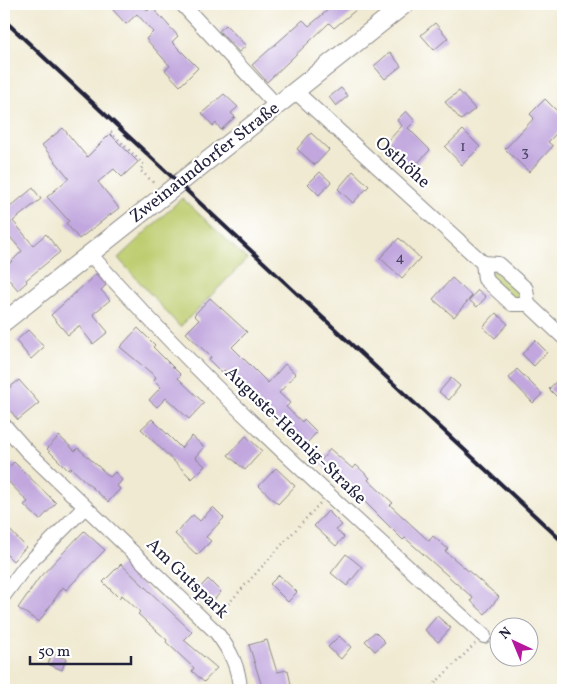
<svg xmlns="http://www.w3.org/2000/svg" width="567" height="694" viewBox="0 0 567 694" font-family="Vollkorn,serif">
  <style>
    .green { fill: #bdcc6e; stroke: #707754 }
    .building { fill: #c1a7de }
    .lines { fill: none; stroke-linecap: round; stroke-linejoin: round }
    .minor-casing { stroke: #898686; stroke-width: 16 }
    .tertiary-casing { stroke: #898686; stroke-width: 20 }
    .path { stroke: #898686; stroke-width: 2.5; stroke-dasharray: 1 4; stroke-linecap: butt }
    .minor { stroke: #fff; stroke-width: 14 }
    .tertiary { stroke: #fff; stroke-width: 18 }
    .rail { stroke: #22223b; stroke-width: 4 }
    .labels { text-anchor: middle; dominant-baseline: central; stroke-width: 4.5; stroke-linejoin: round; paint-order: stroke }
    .number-label { font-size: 15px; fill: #4a4364 }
    .street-label { font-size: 18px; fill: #22223b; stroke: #fff }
  </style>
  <rect width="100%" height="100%" fill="#fff"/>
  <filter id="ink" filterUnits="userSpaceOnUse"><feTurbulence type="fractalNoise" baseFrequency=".02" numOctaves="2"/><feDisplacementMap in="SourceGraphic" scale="10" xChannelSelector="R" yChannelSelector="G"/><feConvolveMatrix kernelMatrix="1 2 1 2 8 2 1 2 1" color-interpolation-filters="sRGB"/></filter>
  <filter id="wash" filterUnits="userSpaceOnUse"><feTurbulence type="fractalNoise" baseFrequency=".0096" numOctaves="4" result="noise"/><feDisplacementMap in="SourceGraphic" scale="20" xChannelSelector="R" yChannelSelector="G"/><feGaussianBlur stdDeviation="1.12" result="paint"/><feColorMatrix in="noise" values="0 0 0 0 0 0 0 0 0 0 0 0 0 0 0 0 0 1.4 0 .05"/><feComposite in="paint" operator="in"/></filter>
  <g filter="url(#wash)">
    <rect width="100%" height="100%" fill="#f0ead2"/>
    <!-- green -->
    <path class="green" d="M 182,198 L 247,259 L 180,327 L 118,258 Z
      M 492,268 L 523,295 L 516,300 L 490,277 Z"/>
    <g id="blocks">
      <!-- building -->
      <path class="building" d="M 120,4 L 148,4 L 145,7 L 148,11 L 152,7 L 178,36 L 172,42 L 198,68 L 180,86 L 165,70 L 170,66 L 146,39 L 153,32 L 137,14 L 126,24 L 113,10 Z
        M 335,4 L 363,4 L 334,28 L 329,23 L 267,82 L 252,65 L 303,20 L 309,26 Z
        M 435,23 L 448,38 L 434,50 L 421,35 Z
        M 226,25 L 246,46 L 239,52 L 219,31 Z
        M 390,52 L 401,66 L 385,79 L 374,66 Z
        M 341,88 L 348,96 L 336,106 L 329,97 Z
        M 459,91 L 475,109 L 461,120 L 445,102 Z
        M 224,94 L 238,107 L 231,113 L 235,117 L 221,130 L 216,123 L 213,126 L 202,113 Z
        M 545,99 L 563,117 L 563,127 L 548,142 L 553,146 L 529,172 L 505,149 L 534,118 L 530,114 Z
        M 406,111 L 415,121 L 408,128 L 430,150 L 411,170 L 387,142 L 402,126 L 397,120 Z
        M 63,128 L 87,157 L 110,134 L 138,162 L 122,177 L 114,169 L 98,182 L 119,208 L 79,239 L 66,223 L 69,221 L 47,197 L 69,178 L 42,145 Z
        M 463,130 L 480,147 L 462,165 L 445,147 Z
        M 311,133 L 329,150 L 315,165 L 297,149 Z
        M 353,171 L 369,186 L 353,203 L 338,189 Z
        M 320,172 L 331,182 L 319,195 L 308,184 Z
        M 33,188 L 41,199 L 13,221 L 33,245 L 46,234 L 60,252 L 26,280 L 27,282 L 18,290 L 4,274 L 4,269 L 22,251 L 4,230 L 11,223 L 4,212 Z
        M 399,238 L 420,258 L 402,278 L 380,258 Z
        M 96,274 L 106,285 L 101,290 L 110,300 L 93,314 L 108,332 L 93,344 L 79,326 L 68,335 L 51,315 Z
        M 452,278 L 472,296 L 454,317 L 433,299 Z
        M 478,290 L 486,297 L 477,307 L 469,300 Z
        M 210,298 L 247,332 L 232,347 L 268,383 L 285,364 L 296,374 L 279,393 L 290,403 L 286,407 L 302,422 L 304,419 L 317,432 L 305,445 L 278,420 L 276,421 L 254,401 L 224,370 L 222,373 L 209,360 L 211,357 L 186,333 L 199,320 L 194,315 Z
        M 496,313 L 508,324 L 495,338 L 483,327 Z
        M 138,328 L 155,345 L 153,347 L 181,375 L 178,378 L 204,403 L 189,419 L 166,398 L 157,407 L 149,400 L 161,387 L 154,380 L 156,377 L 120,347 Z
        M 28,330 L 44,347 L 31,359 L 16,341 Z
        M 535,340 L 547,352 L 534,366 L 522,354 Z
        M 517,369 L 542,394 L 533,403 L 509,378 Z
        M 563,374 L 563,403 L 549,389 Z
        M 451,378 L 460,386 L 449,400 L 439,392 Z
        M 19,380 L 39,403 L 18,420 L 4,403 L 4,392 Z
        M 152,419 L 181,448 L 192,436 L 204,447 L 195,457 L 205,466 L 192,479 L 141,429 Z
        M 59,436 L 75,451 L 78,448 L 110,477 L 115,472 L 122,480 L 117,486 L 120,489 L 108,502 L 71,468 L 68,470 L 47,449 Z
        M 246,436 L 262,451 L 245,470 L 228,455 Z
        M 330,449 L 353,469 L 356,465 L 370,478 L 368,480 L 393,503 L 390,505 L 429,541 L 433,536 L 448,549 L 445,551 L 499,597 L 485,614 L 471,601 L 473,598 L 405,538 L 403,540 L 357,494 L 356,496 L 319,463 Z
        M 4,459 L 10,466 L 14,462 L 56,503 L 40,520 L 24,505 L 28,502 L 4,477 Z
        M 276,468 L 295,486 L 278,504 L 259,486 Z
        M 213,507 L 224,518 L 206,537 L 211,541 L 197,555 L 175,534 L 193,515 L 200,521 Z
        M 328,511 L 342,525 L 336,530 L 344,537 L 336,546 L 314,526 Z
        M 4,524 L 26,547 L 13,561 L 4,552 Z
        M 84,531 L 105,550 L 66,590 L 63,587 L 39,622 L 18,608 L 39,578 Z
        M 346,554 L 362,567 L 347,586 L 331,573 Z
        M 121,564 L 192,632 L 184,640 L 217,668 L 204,682 L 192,671 L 194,668 L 166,642 L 167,640 L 138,614 L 140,612 L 122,595 L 119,598 L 103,582 Z
        M 279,575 L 297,592 L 288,602 L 270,584 Z
        M 208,579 L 221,592 L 210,604 L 196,592 Z
        M 437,616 L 451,628 L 438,642 L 425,630 Z
        M 375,632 L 385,642 L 375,651 L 365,641 Z
        M 339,636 L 351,647 L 341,659 L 328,647 Z
        M 267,640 L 277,672 L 288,670 L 292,690 L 263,690 L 249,645 Z
        M 52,654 L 66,659 L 62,670 L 48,664 Z"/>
    </g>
  </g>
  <g filter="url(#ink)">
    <use href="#blocks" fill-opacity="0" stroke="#898686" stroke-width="1"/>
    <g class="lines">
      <defs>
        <path id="minor" d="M 182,4 L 277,106
          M 296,92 L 483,263 L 498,264 L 526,289 L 528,304 L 563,337
          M 90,254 C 211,391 348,513 484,636
          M 483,263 L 485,279 L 512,304 L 528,304
          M 4,425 L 26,450 L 216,632 C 230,650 239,667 240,690
          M 4,595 L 25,567 L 85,507"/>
        <path id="tertiary" d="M 4,322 L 405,4"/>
      </defs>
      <!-- minor casing -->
      <use href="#minor" class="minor-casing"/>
      <!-- tertiary casing -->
      <use href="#tertiary" class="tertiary-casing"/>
      <!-- path -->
      <path class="path" d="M 111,132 L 144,165 L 140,170 L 155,184
        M 218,615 L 320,503
        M 428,690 L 475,644"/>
      <!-- minor -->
      <use href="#minor" class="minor"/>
      <!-- tertiary -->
      <use href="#tertiary" class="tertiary"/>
      <!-- rail -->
      <path class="rail" d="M 4,20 L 563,542"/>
    </g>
  </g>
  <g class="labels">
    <!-- number labels -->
    <g class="number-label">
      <text x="463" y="147">1</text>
      <text x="525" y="152">3</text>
      <text x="400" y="258">4</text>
    </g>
    <!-- street labels -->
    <g class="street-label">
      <text transform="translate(205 163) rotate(-38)">Zweinaundorfer Straße</text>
      <text transform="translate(402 163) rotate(42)">Osthöhe</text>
      <text transform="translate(295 436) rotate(44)">Auguste-Hennig-Straße</text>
      <text transform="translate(187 579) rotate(44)">Am Gutspark</text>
    </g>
  </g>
  <!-- margin -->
  <rect width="567" height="694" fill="none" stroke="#fff" stroke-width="20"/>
  <!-- north arrow -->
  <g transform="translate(514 642) rotate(316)"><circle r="24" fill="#ffffff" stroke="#a7a7b1"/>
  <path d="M0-4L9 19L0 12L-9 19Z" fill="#b5179e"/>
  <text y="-8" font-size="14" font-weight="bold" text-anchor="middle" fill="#22223b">N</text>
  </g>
  <!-- scale -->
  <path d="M30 656v8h101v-8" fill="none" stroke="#22223b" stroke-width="2.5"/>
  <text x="38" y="656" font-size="15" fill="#22223b" stroke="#ffffff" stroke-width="4" paint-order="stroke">50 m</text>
</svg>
